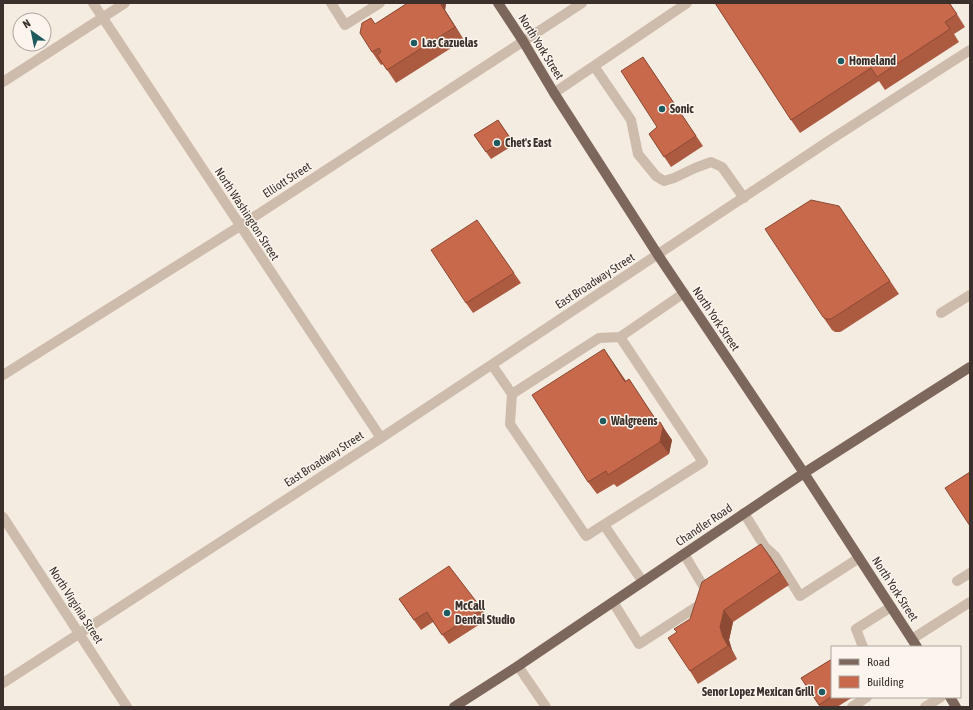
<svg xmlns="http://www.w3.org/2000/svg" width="973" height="710" viewBox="0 0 973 710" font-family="'Asap Condensed',sans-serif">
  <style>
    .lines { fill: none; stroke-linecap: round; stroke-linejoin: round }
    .minor { stroke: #cdbbac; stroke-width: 10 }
    .major { stroke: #7d675c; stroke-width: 10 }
    .wall { fill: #ac5a40 }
    .shaded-wall { fill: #8c4a34 }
    .building { fill: #c8694b; stroke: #8c4a34 }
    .poi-dot { fill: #1f5a5e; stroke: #fbf5ee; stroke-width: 1.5 }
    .labels { text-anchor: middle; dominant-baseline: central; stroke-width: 3; stroke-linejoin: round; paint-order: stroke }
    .poi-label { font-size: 12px; font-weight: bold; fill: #3b302b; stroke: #fbf5ee; text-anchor: start }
    .street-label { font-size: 12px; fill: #3b302b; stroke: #fbf5ee }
  </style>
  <rect width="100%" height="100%" fill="#f4ebe1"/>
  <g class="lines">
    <!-- minor -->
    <path class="minor" d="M 93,3 L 381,438
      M 331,3 L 345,25 L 380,3
      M 594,66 L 631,120 L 638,154 L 656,176 L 664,181 L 674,178 L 695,168 L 711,162 L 722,167 L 744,198
      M 3,82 L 125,3
      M 554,93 L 687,3
      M 941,313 L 970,295
      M 620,337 L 684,293
      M 492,365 L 512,394 L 510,424 L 586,536 L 703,462 L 620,337 L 599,338 L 512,394
      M 3,375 L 240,226 L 582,3
      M 744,513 L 765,547 L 775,556
      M 3,517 L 127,707
      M 604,525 L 643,582
      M 684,554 L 708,594
      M 760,566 L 775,556 L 800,596 L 859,558
      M 957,581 L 970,573
      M 613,602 L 639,644 L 704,602
      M 912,639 L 970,602
      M 863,647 L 856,629 L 891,607
      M 518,666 L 546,707
      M 3,683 L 381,438 L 830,140 L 970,50
      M 852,707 L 867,697
      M 925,707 L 941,697"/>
    <!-- major -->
    <path class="major" d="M 498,3 L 523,41 L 554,93 L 658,255 L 804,473 L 917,647
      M 950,697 L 956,707
      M 454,707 L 518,666 L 804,473 L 970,367"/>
  </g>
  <!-- wall -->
  <path class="wall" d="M 405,3 L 446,3 L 445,10 L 464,40 L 396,83 L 383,64 L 381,65 L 372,52 L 375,24 L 406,4 Z
    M 715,3 L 950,3 L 965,27 L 954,34 L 959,42 L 885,90 L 879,81 L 800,133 L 791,120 Z
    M 643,57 L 703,146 L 671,167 L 649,134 L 657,127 Z
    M 498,120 L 515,144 L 491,159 L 474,135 Z
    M 839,206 L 899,294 L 842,331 L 840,332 L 835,332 L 832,330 L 823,317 Z
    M 477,220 L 521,283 L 473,313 L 466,303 Z
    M 604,349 L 626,381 L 629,379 L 658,423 L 672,440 L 669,454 L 617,487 L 614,484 L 597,494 L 588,482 Z
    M 770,556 L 789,585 L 733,622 L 729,640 L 732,650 L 737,659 L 698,684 L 690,671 L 690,619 Z
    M 399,599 L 482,609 L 488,619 L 449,644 L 433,622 L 421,630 Z
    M 832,659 L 832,697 L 853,697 L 837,707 L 820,707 L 801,678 Z"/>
  <!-- shaded-wall -->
  <path class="shaded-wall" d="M 440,3 L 446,3 L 445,10 L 464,40 L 455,27 Z
    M 604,349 L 613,362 L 634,394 L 625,382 Z
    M 629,379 L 662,429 L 660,422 L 672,440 L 669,454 L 660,442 Z
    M 761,544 L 770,556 L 789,585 L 780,572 Z
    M 724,610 L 733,622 L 729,640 L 732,650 L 737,659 L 723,637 L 720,627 Z"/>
  <!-- building -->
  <path class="building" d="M 405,3 L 440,3 L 455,27 L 387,70 L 377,55 L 381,52 L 379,48 L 372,52 L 360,33 L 362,23 L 371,18 L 375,24 L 406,4 Z
    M 715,3 L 949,3 L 957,14 L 945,22 L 950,29 L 877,77 L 871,68 L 791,120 Z
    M 643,57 L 696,136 L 664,157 L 649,134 L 657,127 L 621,71 Z
    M 498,120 L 510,138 L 486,152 L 474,135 Z
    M 811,200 L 839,206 L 890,281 L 831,319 L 826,319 L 823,317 L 765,229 Z
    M 477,220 L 514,273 L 466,303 L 431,250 Z
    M 604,349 L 625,382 L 629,379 L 658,423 L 660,422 L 663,427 L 660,442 L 608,475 L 606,471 L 588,482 L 532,395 Z
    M 970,472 L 970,526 L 945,488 Z
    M 761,544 L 780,572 L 724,610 L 720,627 L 723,637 L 728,646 L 690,671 L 668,638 L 677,632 L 674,629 L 690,619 L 702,582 Z
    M 449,566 L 482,609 L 442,635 L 427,612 L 414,620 L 399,599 Z
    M 832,659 L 832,696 L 819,705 L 801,678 Z"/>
  <!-- markers -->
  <g class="poi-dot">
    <circle cx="414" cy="43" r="4"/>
    <circle cx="841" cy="61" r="4"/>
    <circle cx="662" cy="109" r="4"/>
    <circle cx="497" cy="143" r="4"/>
    <circle cx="603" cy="421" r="4"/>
    <circle cx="447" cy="613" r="4"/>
    <circle cx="822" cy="692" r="4"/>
  </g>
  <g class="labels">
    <!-- poi labels -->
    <g class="poi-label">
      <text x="422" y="43">Las Cazuelas</text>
      <text x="849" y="61">Homeland</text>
      <text x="670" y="109">Sonic</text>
      <text x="505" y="143">Chet's East</text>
      <text x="611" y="421">Walgreens</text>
      <text x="455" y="606">McCall<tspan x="455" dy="14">Dental Studio</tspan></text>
      <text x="814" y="692" text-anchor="end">Senor Lopez Mexican Grill</text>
    </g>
    <!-- street labels -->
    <g class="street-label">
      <text transform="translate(541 47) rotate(58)">North York Street</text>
      <text transform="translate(287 180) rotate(-33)">Elliott Street</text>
      <text transform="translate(247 214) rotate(57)">North Washington Street</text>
      <text transform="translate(595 281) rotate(-33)">East Broadway Street</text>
      <text transform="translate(716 319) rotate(56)">North York Street</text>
      <text transform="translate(324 459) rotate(-33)">East Broadway Street</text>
      <text transform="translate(704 525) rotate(-34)">Chandler Road</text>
      <text transform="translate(895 589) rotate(57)">North York Street</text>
      <text transform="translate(76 605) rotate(57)">North Virginia Street</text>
    </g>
  </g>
  <!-- border -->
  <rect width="973" height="710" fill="none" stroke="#3b302b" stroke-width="8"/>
  <!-- legend -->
  <rect x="831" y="646" width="130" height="52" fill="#fbf5ee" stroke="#aea6a0"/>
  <rect x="839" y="659" width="20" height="6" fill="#7d675c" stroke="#aea6a0"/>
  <text x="867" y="666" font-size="12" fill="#3b302b">Road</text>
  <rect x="839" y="676" width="20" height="12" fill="#c8694b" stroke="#aea6a0"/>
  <text x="867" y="686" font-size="12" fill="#3b302b">Building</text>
  <!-- north arrow -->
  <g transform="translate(32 32) rotate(327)"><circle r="19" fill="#fbf5ee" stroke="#aea6a0"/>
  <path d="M0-3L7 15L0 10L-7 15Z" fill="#1f5a5e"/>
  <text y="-6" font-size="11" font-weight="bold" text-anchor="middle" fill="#3b302b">N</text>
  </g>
</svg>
